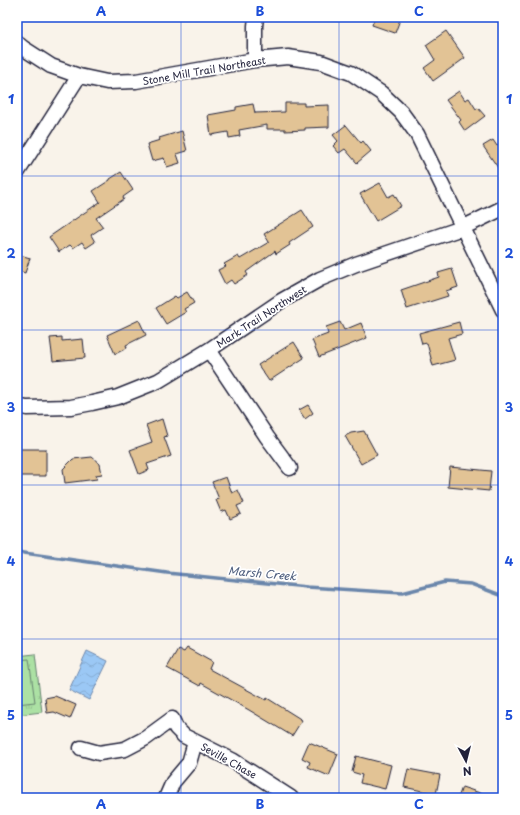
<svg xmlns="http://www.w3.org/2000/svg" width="520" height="815" viewBox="0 0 520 815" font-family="'Playpen Sans',sans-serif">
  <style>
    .park { fill: url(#park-tufts); stroke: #678270 }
    .garden { fill: #ace1a4; stroke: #678270 }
    .water { fill: url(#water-waves); stroke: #6b86ab }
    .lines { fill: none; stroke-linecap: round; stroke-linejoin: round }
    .stream { stroke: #6b86ab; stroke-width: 3.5 }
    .building { fill: #e2c395; stroke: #22223b }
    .minor-casing { stroke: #22223b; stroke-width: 17 }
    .minor { stroke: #fff; stroke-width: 14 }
    .grid { fill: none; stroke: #1d4ed8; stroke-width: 1; stroke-opacity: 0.55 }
    .labels { text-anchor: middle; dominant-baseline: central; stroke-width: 3.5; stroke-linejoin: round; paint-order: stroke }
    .street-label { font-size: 10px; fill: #22223b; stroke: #fff }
    .water-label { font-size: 11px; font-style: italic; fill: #4c5c7c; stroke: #fff }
    .neatline { fill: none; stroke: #1d4ed8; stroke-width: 1.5 }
    .grid-label { font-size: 13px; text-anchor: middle; font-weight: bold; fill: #1d4ed8 }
  </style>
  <defs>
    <pattern id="park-tufts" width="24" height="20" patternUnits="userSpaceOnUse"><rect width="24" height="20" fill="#ace1a4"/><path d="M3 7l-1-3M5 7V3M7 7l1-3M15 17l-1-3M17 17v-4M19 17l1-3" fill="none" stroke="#94c18e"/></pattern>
    <pattern id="water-waves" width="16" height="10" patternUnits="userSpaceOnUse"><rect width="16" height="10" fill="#9bc8f5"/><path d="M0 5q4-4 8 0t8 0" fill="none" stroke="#85acd3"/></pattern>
  </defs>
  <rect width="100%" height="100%" fill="#f9f3ea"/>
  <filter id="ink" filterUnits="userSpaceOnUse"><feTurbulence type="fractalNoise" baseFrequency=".025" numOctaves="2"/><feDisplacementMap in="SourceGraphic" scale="8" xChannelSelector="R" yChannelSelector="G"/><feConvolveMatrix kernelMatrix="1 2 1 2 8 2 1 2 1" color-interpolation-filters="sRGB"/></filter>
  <g filter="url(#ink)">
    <!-- park -->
    <path class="park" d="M 35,654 L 42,712 L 17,715 L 17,656 Z"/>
    <!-- garden -->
    <path class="garden" d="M 29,659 L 35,702 L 17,704 L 17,660 Z"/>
    <!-- water -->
    <path class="water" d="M 87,651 L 108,661 L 89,700 L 69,690 Z"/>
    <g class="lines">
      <!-- stream -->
      <path class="stream" d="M 17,552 L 167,573 L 307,587 L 402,593 L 445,582 L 471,584 L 503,596"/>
    </g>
    <!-- building -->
    <path class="building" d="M 375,17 L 401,17 L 395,33 L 372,25 Z
      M 446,31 L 465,58 L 433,81 L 424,68 L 435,60 L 426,45 Z
      M 459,91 L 465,100 L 469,98 L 476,109 L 478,108 L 485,116 L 465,131 L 459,122 L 461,120 L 446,100 Z
      M 285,103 L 304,103 L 304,106 L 329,105 L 329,127 L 305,128 L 305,130 L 285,131 L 285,129 L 267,129 L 267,125 L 239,130 L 240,136 L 229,138 L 228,132 L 211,135 L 208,115 L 236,110 L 236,107 L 253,104 L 255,113 L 285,112 Z
      M 346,125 L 361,143 L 363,141 L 371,151 L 357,163 L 345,149 L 339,153 L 333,146 L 338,141 L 333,135 Z
      M 182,131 L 187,151 L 177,154 L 180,163 L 167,167 L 164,158 L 152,161 L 147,144 L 160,140 L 159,138 Z
      M 493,140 L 497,146 L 503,142 L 503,175 L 483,146 Z
      M 121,172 L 133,190 L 123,197 L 124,199 L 96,218 L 103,227 L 91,235 L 95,242 L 86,248 L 82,242 L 73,248 L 70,245 L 59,252 L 49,237 L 100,202 L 93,191 L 110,180 L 110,179 Z
      M 380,183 L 388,197 L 394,194 L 401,206 L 376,221 L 360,194 Z
      M 302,210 L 313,227 L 289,243 L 290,245 L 276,254 L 275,251 L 246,272 L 248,275 L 234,284 L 231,280 L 225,284 L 218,270 L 226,266 L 224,264 L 238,256 L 240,259 L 269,242 L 264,234 Z
      M 17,254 L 30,258 L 25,273 L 17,270 Z
      M 452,269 L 458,287 L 446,291 L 448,296 L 407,309 L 401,290 L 439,277 L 438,273 Z
      M 187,292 L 194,303 L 184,309 L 186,312 L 166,324 L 156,308 L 175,296 L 177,298 Z
      M 139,320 L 146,335 L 126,345 L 127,348 L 115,354 L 107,335 Z
      M 340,322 L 344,330 L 361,323 L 367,338 L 319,357 L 312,340 L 328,334 L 326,327 Z
      M 459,322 L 462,334 L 448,338 L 455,360 L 433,366 L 427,343 L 422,344 L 419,333 Z
      M 62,337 L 62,341 L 83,339 L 85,358 L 53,361 L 50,338 Z
      M 294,342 L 304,358 L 269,381 L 258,365 Z
      M 308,405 L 313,413 L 305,419 L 299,410 Z
      M 162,419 L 167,436 L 164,437 L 171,456 L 147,464 L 149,470 L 139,474 L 130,450 L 152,442 L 146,425 Z
      M 364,431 L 377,455 L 361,464 L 345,436 L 351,433 Z
      M 17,449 L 46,449 L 46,476 L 17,476 Z
      M 92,457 L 100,464 L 102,474 L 96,475 L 97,479 L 65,483 L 63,469 L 73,459 Z
      M 450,467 L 491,471 L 489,491 L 448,487 Z
      M 226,477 L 232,493 L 238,490 L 244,503 L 237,506 L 241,514 L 230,519 L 226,510 L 221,512 L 216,500 L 219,499 L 212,482 Z
      M 187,648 L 212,662 L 209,669 L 266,700 L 267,698 L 302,720 L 292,736 L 249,710 L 201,683 L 200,686 L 167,668 L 178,649 L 184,652 Z
      M 55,696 L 76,705 L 70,719 L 54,712 L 47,713 L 45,698 Z
      M 309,742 L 338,754 L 329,776 L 308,767 L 310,762 L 302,758 Z
      M 356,756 L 391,765 L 385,789 L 360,783 L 362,775 L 352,772 Z
      M 408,769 L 440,775 L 436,794 L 404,787 Z
      M 462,787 L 489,796 L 489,798 L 458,798 Z"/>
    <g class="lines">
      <defs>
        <path id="minor" d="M 17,43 L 23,48 L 51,66 L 79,76 L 107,82 L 136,81 L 255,60 L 288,57 L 321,62 L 351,73 L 381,93 L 401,112 L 417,134 L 503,310
          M 255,60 L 255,26 L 256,17
          M 17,173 L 79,76
          M 209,350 L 267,437 L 290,468
          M 17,406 L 27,408 L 71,407 L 92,403 L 118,397 L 158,381 L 209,350 L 281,301 L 320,279 L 356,264 L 462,228 L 503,208
          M 81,748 L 99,753 L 125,749 L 146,738 L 172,719 L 176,728 L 184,736 L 232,760 L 291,798
          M 166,798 L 173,782 L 189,763 L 195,742"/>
      </defs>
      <!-- minor casing -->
      <use href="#minor" class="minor-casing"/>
      <!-- minor -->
      <use href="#minor" class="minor"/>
    </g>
  </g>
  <!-- grid -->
  <path class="grid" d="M 181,17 L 181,798M 339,17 L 339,798M 17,176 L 503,176M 17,330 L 503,330M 17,485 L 503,485M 17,639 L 503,639"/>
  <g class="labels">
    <!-- street labels -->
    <g class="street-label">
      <text transform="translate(204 70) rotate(-10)">Stone Mill Trail Northeast</text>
      <text transform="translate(261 316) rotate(-33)">Mark Trail Northwest</text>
      <text transform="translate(229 760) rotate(29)">Seville Chase</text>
    </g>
    <!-- water labels -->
    <g class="water-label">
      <text transform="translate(262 573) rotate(5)">Marsh Creek</text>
    </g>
  </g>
  <!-- margin -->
  <rect width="520" height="815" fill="none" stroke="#fff" stroke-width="44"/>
  <!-- north arrow -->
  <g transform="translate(466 761) rotate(173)" stroke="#ffffff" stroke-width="3" paint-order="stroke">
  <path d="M0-3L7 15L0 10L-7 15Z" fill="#22223b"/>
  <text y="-6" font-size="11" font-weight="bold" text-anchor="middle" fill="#22223b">N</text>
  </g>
  <rect x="22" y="22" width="476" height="771" class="neatline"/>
  <g class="grid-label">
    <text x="101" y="16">A</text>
    <text x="260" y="16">B</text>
    <text x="419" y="16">C</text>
    <text x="11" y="104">1</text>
    <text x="509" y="104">1</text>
    <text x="11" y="258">2</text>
    <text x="509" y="258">2</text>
    <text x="11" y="412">3</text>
    <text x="509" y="412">3</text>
    <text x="11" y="566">4</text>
    <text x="509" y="566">4</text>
    <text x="11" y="720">5</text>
    <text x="509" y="720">5</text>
    <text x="101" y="809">A</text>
    <text x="260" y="809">B</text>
    <text x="419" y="809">C</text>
  </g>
</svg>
